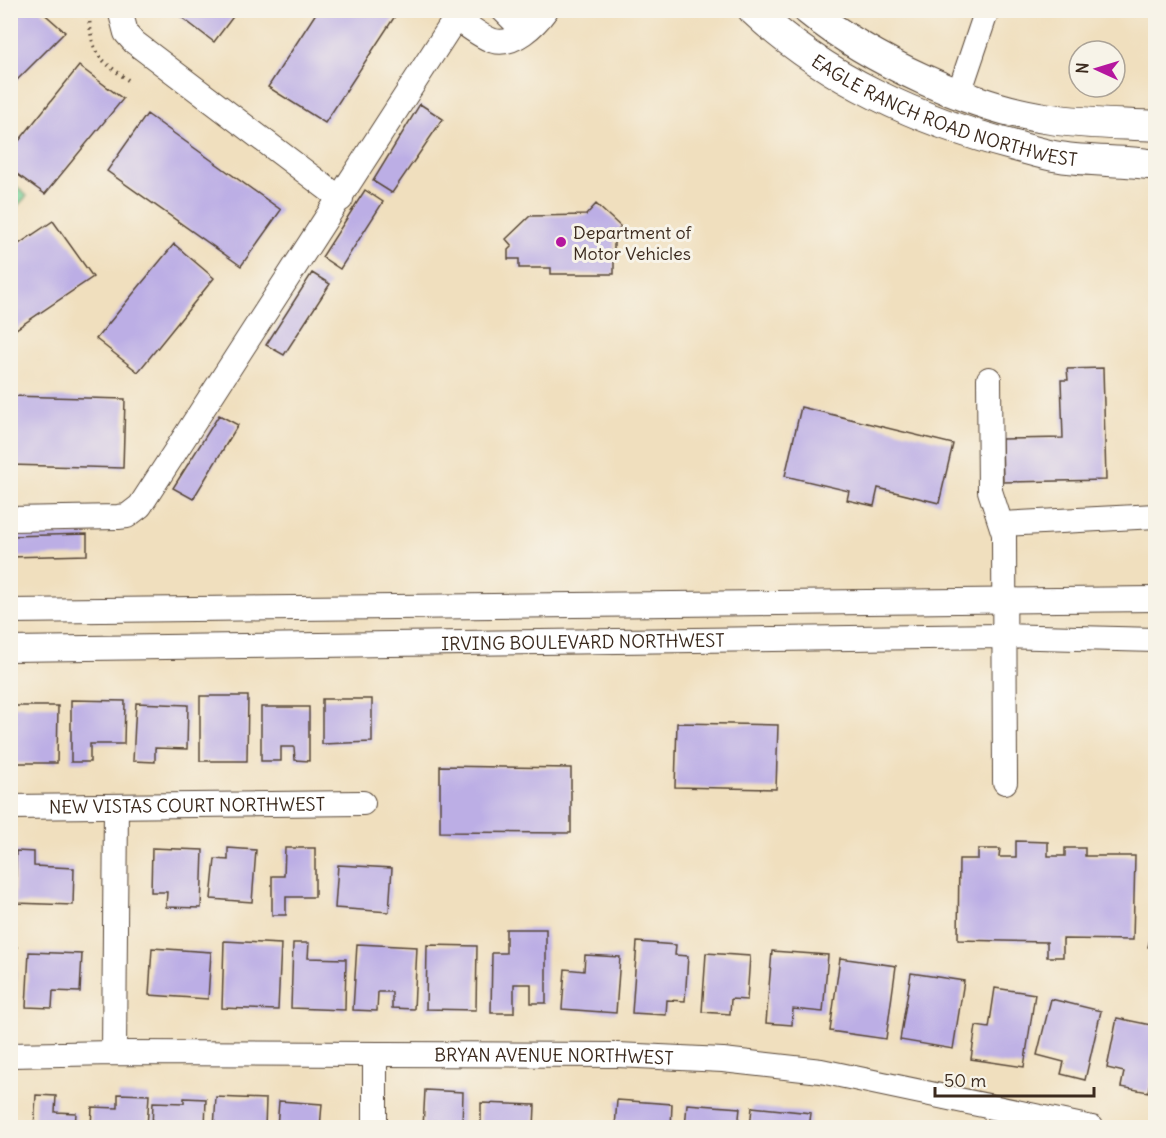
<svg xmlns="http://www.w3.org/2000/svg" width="1166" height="1138" viewBox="0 0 1166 1138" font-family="Delius,sans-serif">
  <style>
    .green { fill: #78d298; stroke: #5a7e5b; stroke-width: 1.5 }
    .building { fill: #bcaee5 }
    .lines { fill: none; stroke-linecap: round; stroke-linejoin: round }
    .minor-casing { stroke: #564536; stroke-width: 26 }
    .major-casing { stroke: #564536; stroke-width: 32 }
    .path { stroke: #564536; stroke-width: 4; stroke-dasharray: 1.5 4.5; stroke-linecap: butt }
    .minor { stroke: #fff; stroke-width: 24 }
    .major { stroke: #fff; stroke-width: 30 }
    .poi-dot { fill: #b5179e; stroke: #f7f3e8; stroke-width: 2 }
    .labels { text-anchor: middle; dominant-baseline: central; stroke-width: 6; stroke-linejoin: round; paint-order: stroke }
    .street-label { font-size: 18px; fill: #3b2a1e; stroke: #f7f3e8 }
    .poi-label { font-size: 18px; fill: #3b2a1e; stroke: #f7f3e8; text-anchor: start }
  </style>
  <rect width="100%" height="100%" fill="#f7f3e8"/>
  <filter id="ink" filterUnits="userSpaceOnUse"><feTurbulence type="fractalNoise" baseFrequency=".0167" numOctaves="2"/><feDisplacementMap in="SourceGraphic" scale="12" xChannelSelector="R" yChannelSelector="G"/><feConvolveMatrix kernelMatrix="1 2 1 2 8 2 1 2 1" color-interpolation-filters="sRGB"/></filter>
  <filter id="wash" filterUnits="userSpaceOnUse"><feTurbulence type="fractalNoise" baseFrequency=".008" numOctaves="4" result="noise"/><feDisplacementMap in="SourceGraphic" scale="24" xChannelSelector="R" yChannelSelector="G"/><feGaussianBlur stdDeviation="1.35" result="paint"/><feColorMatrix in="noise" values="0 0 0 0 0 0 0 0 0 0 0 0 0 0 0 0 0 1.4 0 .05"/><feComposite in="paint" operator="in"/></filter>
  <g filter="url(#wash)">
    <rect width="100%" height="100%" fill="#f0dfbe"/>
    <!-- green -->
    <path class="green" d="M 11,181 L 27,196 L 11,212 Z"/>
    <g id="blocks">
      <!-- building -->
      <path class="building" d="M 10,10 L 40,10 L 65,32 L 15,82 L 10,78 Z
        M 172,10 L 238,10 L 214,42 Z
        M 318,10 L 399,10 L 325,123 L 268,87 Z
        M 79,66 L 123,99 L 45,194 L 10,169 L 10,152 Z
        M 420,104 L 443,119 L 392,193 L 373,181 Z
        M 147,114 L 281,210 L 241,266 L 107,171 Z
        M 365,190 L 383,202 L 340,269 L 322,257 Z
        M 596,204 L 621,227 L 614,236 L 614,274 L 551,274 L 551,268 L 519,268 L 519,259 L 508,259 L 508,250 L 512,246 L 506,239 L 530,216 L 586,215 Z
        M 53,221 L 93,277 L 10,333 L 10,250 Z
        M 174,244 L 214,278 L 138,372 L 96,339 Z
        M 312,273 L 330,284 L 284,355 L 266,345 Z
        M 1103,368 L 1106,480 L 1003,482 L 1002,439 L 1063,438 L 1061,380 L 1068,380 L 1067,369 Z
        M 10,396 L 125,399 L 123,468 L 10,465 Z
        M 801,407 L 953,444 L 939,503 L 878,488 L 874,506 L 847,500 L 849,491 L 785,476 Z
        M 219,415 L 238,425 L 193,499 L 173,488 Z
        M 87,534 L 87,555 L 10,557 L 10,536 Z
        M 200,696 L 248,696 L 247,761 L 200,761 Z
        M 322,699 L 372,699 L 372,742 L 322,744 Z
        M 71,700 L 125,701 L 124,744 L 90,744 L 90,762 L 71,762 Z
        M 136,703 L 188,705 L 187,749 L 155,748 L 155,762 L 133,761 Z
        M 11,706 L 58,706 L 57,763 L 11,763 Z
        M 261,707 L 309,707 L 309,761 L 295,760 L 294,747 L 281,747 L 281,761 L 261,761 Z
        M 677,723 L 778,725 L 776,789 L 675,787 Z
        M 440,766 L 571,768 L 571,833 L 440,832 Z
        M 1016,841 L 1048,842 L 1048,856 L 1065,856 L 1065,848 L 1085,848 L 1085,856 L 1135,856 L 1133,940 L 1063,939 L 1063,957 L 1047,957 L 1047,942 L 958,940 L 959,859 L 978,859 L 978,849 L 1000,849 L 999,857 L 1016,857 Z
        M 152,848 L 203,850 L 201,908 L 166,907 L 167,892 L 151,892 Z
        M 228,848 L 256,850 L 252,902 L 211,899 L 215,859 L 228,860 Z
        M 285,848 L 315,848 L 315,897 L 286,897 L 286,915 L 272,915 L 272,876 L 284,876 Z
        M 16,851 L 34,852 L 34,866 L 74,868 L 73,905 L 15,903 Z
        M 338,865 L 392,868 L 389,912 L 335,908 Z
        M 1155,920 L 1156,920 L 1156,949 L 1148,947 Z
        M 506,929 L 546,929 L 546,1003 L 531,1003 L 531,984 L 514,984 L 514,1013 L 491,1013 L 492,953 L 506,953 Z
        M 224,941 L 281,944 L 278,1010 L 222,1008 Z
        M 637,942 L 676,945 L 675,955 L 688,956 L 685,1001 L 667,1000 L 666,1015 L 632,1013 Z
        M 293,943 L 309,943 L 308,958 L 346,959 L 345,1010 L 291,1008 Z
        M 357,944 L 417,947 L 414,1009 L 392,1008 L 392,992 L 378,992 L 377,1011 L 353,1010 Z
        M 427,945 L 477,946 L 476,1010 L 426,1009 Z
        M 10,947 L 17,947 L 15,1009 L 10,1009 Z
        M 152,948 L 211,952 L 208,999 L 149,995 Z
        M 772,951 L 828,955 L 823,1012 L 793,1009 L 792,1025 L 766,1023 Z
        M 29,952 L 82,954 L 80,992 L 53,991 L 52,1008 L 26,1007 Z
        M 706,953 L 750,956 L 747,1000 L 731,999 L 730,1014 L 702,1012 Z
        M 585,955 L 620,957 L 616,1013 L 562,1009 L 565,969 L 584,971 Z
        M 840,958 L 896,966 L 886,1039 L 830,1031 Z
        M 911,973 L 964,981 L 953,1049 L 900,1040 Z
        M 995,988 L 1035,994 L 1024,1067 L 971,1059 L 976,1026 L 989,1028 Z
        M 1051,999 L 1101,1011 L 1085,1080 L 1061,1074 L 1064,1062 L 1037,1055 Z
        M 1117,1018 L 1156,1026 L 1156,1055 L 1148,1092 L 1121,1087 L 1124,1072 L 1107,1068 Z
        M 425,1090 L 463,1092 L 462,1128 L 423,1128 Z
        M 118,1094 L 149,1095 L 147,1128 L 91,1128 L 92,1107 L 118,1108 Z
        M 36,1095 L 56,1096 L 55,1112 L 76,1113 L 75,1128 L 34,1128 Z
        M 216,1097 L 266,1099 L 265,1128 L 214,1128 Z
        M 184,1098 L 206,1099 L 205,1128 L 152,1128 L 153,1102 L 184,1103 Z
        M 617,1100 L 672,1104 L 671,1128 L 615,1128 Z
        M 279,1101 L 322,1104 L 320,1128 L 277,1128 Z
        M 481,1103 L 535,1105 L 534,1128 L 481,1128 Z
        M 687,1104 L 740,1108 L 738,1128 L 685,1128 Z
        M 752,1107 L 811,1113 L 809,1128 L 750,1128 Z"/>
    </g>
  </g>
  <g filter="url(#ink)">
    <use href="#blocks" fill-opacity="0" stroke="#564536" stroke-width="1.5"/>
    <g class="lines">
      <defs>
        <g id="minor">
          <path d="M 120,10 L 126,33 L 134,42 L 341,199"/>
          <path d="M 503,10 L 516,23 L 519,35"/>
          <path d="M 456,18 C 467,25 482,38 494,41 C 514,46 535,25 546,10"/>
          <path d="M 958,96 L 987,10"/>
          <path d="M 989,379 L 990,491 L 1004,534 L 1005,782"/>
          <path d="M 10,519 L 118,517 L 127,516 L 140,506 L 461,10"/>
          <path d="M 1002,524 L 1156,516"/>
          <path d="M 10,611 L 1156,599"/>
          <path id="s1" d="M 10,649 L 1003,636 L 1156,640"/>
          <path id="s2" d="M 10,807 L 363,803"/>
          <path d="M 114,1053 L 116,806"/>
          <path id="s3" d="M 10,1055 L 114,1053 L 617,1055 L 723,1060 L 821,1071 L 1092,1128"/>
          <path d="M 375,1128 L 375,1054"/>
        </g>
        <g id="major">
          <path id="s4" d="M 753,10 C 824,78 922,122 1015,146 C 1030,150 1045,155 1060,157 C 1091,162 1124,160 1156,165"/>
          <path d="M 808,10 C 868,59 974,109 1051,119 C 1085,124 1121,124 1156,126"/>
        </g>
      </defs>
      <!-- minor casing -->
      <use href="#minor" class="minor-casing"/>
      <!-- major casing -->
      <use href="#major" class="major-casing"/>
      <!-- path -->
      <path class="path" d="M 88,10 C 93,53 93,55 128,80"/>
      <!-- minor -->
      <use href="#minor" class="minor"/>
      <!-- major -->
      <use href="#major" class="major"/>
    </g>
  </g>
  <!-- markers -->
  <circle class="poi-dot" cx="561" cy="242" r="6"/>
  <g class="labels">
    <!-- street labels -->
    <g class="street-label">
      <text stroke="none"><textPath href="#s4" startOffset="220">EAGLE RANCH ROAD NORTHWEST</textPath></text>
      <text stroke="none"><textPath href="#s1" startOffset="573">IRVING BOULEVARD NORTHWEST</textPath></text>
      <text stroke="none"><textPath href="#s2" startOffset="177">NEW VISTAS COURT NORTHWEST</textPath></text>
      <text stroke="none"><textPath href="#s3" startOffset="544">BRYAN AVENUE NORTHWEST</textPath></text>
    </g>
    <!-- poi labels -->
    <g class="poi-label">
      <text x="573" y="232">Department of<tspan x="573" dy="21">Motor Vehicles</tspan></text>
    </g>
  </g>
  <!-- margin -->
  <rect width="1166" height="1138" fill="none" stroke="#f7f3e8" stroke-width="36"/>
  <!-- north arrow -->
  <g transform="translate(1097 69) rotate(274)"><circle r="28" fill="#f7f3e8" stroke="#aca397" stroke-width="1.5"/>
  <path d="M0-4.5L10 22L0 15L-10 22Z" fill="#b5179e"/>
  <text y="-9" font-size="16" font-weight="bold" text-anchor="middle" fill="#3b2a1e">N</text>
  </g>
  <!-- scale -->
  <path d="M935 1087v9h159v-9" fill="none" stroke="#3b2a1e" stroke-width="3"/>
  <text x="944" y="1087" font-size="18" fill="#3b2a1e" stroke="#f7f3e8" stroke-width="4.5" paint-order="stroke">50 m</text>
</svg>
